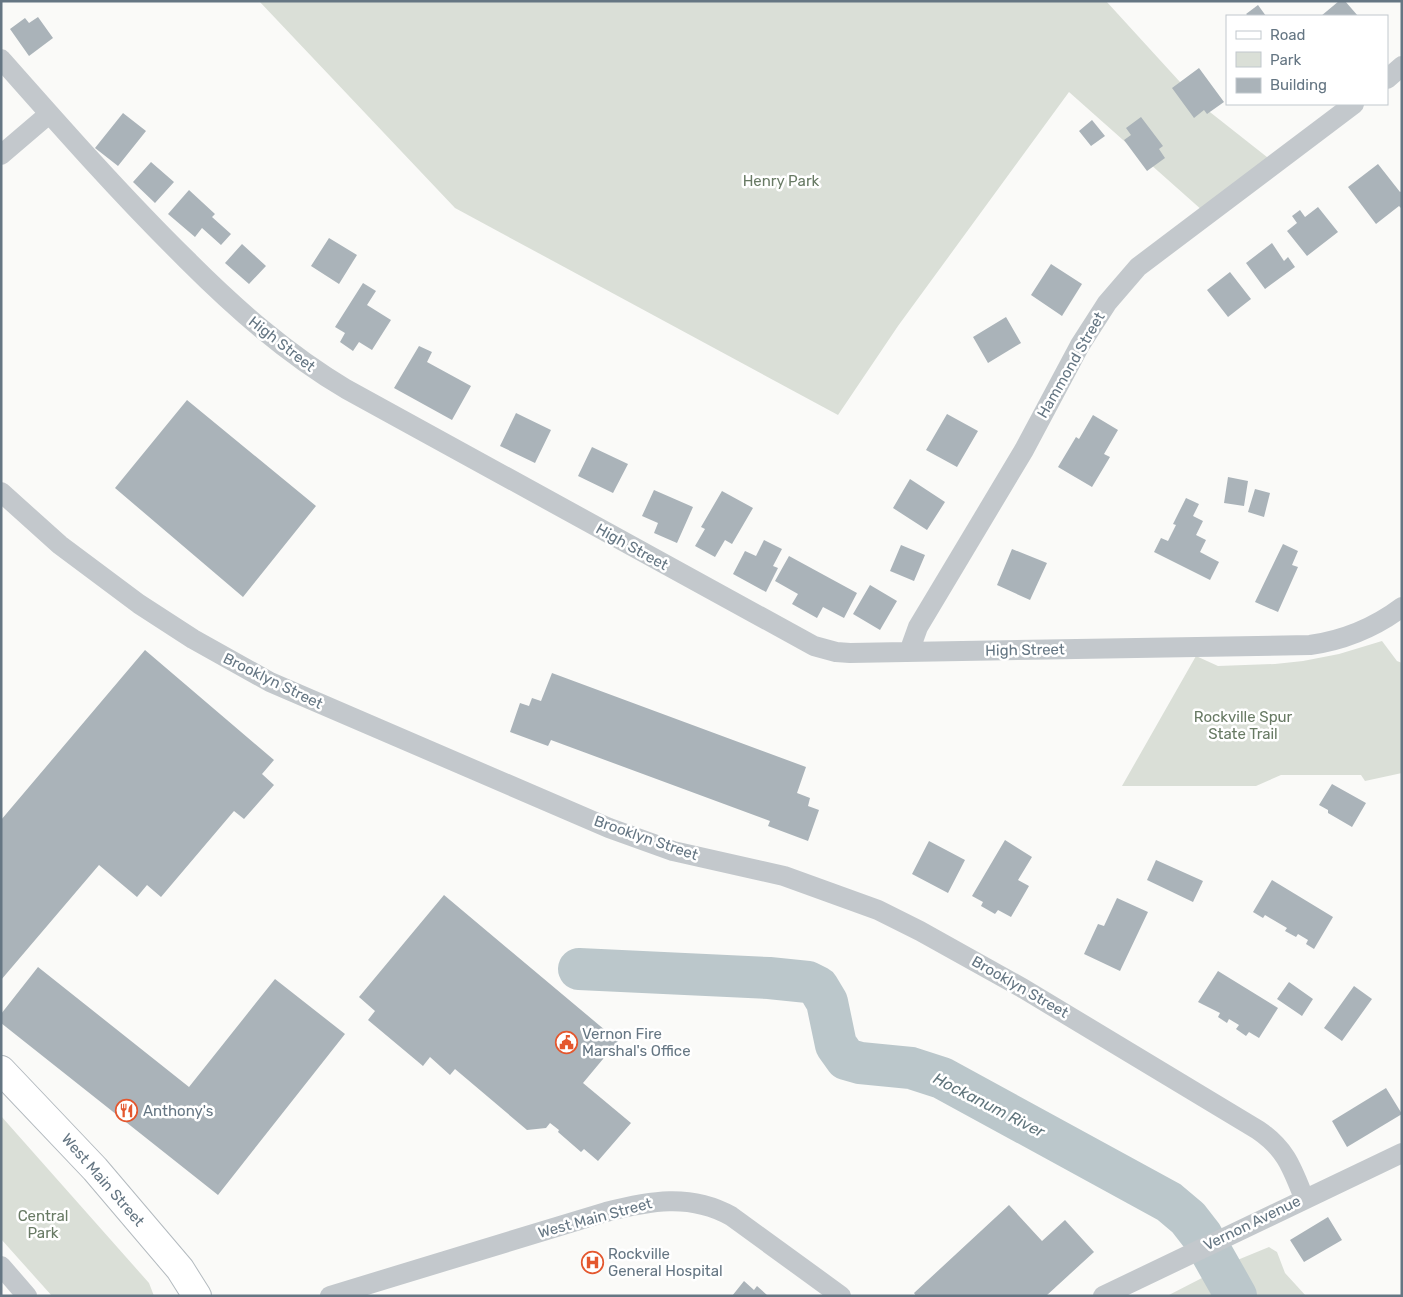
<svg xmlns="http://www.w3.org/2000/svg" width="1403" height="1297" viewBox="0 0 1403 1297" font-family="Rubik,sans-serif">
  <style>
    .green { fill: #dadfd7 }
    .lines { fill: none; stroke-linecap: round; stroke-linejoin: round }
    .river { stroke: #bbc7cb; stroke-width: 42 }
    .building { fill: #aab3b9 }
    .secondary-casing { stroke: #b3babf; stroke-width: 30 }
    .street { stroke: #c3c8cc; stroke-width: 20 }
    .secondary { stroke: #fff; stroke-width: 28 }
    .labels { text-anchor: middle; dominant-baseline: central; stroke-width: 5; stroke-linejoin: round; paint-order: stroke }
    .park-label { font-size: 15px; fill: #687a64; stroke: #fff }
    .street-label { font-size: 15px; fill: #657683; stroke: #fff }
    .poi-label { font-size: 15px; fill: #657683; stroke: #fff; text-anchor: start }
    .water-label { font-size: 16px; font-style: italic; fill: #60757c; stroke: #fff }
  </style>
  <rect width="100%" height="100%" fill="#fafaf8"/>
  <!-- green -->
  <path class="green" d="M 259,1 L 1106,1 L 1201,105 L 1282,169 L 1212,219 L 1069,92 L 898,326 L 838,415 L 455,208 Z
    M 1382,641 L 1397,661 L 1402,663 L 1402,773 L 1365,781 L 1361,775 L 1281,775 L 1256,786 L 1122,786 L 1196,656 L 1218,666 L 1275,664 L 1303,661 L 1339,654 Z
    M 1,1116 L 149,1283 L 154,1296 L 52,1296 L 1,1239 Z
    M 1269,1247 L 1277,1252 L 1285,1273 L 1306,1296 L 1167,1296 L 1235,1261 Z"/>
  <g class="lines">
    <!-- river -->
    <path class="river" d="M 579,969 L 769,978 L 808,982 L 818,987 L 827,1002 L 836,1045 L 846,1059 L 860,1063 L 911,1068 L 942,1078 L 1169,1202 L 1188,1218 L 1202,1236 L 1236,1296"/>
  </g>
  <!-- building -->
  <path class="building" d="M 1339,1 L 1345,1 L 1358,16 L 1321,16 Z
    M 1258,5 L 1266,16 L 1248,16 L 1246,14 Z
    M 38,17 L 53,38 L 29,56 L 10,29 L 25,18 L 29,23 Z
    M 1199,68 L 1224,102 L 1207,114 L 1204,110 L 1194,118 L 1172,88 Z
    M 123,113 L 146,131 L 118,166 L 95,148 Z
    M 1141,117 L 1163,146 L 1159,149 L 1165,158 L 1147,171 L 1124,140 L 1131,135 L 1126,128 Z
    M 1092,120 L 1105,136 L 1091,146 L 1079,131 Z
    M 151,162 L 174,182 L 155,203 L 133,182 Z
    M 1378,164 L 1400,192 L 1402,191 L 1402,209 L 1399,206 L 1376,224 L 1348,187 Z
    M 189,190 L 215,214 L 212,217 L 231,234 L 221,245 L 202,228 L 195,237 L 168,214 Z
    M 1318,207 L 1338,232 L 1307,256 L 1287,231 L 1297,223 L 1292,216 L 1300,210 L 1305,217 Z
    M 329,238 L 357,255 L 339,284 L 311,266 Z
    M 1272,243 L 1284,261 L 1288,257 L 1295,267 L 1265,289 L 1246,263 Z
    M 242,244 L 266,266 L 249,284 L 225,263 Z
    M 1051,264 L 1082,284 L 1062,316 L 1031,295 Z
    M 1230,272 L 1251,299 L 1228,317 L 1207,290 Z
    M 363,283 L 376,291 L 367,305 L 391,320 L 372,350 L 359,342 L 353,351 L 340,342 L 345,333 L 335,327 Z
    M 1006,317 L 1021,343 L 988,363 L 973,337 Z
    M 419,346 L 432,352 L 427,362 L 471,386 L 452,420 L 394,388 Z
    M 187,400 L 316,506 L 243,597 L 115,488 Z
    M 516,413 L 551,430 L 535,463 L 500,446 Z
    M 947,414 L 978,431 L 957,467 L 926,450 Z
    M 1093,415 L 1118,430 L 1104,454 L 1110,457 L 1092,487 L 1058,467 L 1076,437 L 1079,439 Z
    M 592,447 L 628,464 L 613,493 L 578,476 Z
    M 1228,477 L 1248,481 L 1244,506 L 1224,503 Z
    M 910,479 L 945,502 L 927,530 L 893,508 Z
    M 1255,489 L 1270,493 L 1264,517 L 1248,512 Z
    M 654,490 L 693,507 L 677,543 L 654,533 L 658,523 L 642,516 Z
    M 722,491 L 753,508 L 732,544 L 725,540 L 715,557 L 695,546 L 705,529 L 701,527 Z
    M 1186,498 L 1199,504 L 1193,516 L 1203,521 L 1196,535 L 1206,540 L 1200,552 L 1219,562 L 1210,580 L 1154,552 L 1161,538 L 1168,541 L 1176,525 L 1173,524 Z
    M 764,540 L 782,549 L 773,566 L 778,568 L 766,592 L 733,574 L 745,551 L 756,556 Z
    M 1283,544 L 1298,551 L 1292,565 L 1298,567 L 1278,612 L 1255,602 Z
    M 901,545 L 925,555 L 914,581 L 890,571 Z
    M 1012,549 L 1047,563 L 1030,600 L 997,585 Z
    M 789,556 L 857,593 L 844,618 L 823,607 L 817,618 L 792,604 L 798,594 L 775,581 Z
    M 870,585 L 897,601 L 880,630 L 853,614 Z
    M 145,650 L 274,760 L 262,774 L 274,785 L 244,819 L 234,811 L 161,897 L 147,885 L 137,897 L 99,865 L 1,980 L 1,820 Z
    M 552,673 L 806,767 L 797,793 L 810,798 L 808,806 L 819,810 L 808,841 L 768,826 L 770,821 L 551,740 L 548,746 L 510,732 L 520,703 L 529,706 L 532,698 L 541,701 Z
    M 1332,784 L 1366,803 L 1352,827 L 1328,813 L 1328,810 L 1319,805 Z
    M 1005,840 L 1032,857 L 1018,880 L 1029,886 L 1011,917 L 998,910 L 995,914 L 981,906 L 983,902 L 972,896 Z
    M 929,841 L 965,860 L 948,893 L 912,874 Z
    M 1156,860 L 1203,881 L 1193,902 L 1147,880 Z
    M 1272,880 L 1333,917 L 1314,949 L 1306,944 L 1308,940 L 1298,934 L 1296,937 L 1285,931 L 1287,928 L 1265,915 L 1263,918 L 1253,912 Z
    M 444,895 L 618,1041 L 583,1083 L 631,1123 L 598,1161 L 584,1149 L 581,1152 L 558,1132 L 559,1130 L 550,1123 L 546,1128 L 527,1130 L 455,1069 L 450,1075 L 430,1057 L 423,1066 L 368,1020 L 375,1011 L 359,997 Z
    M 1117,898 L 1148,912 L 1120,971 L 1084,954 L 1098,924 L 1104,926 Z
    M 38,967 L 189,1087 L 275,979 L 345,1034 L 218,1195 L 1,1023 L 1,1014 Z
    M 1218,971 L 1278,1008 L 1259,1038 L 1249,1032 L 1246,1036 L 1236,1029 L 1239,1025 L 1229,1019 L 1227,1023 L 1218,1017 L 1220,1013 L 1198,1002 Z
    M 1289,982 L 1313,999 L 1302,1016 L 1277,999 Z
    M 1354,986 L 1372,999 L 1342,1041 L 1324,1028 Z
    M 1386,1088 L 1402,1114 L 1347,1147 L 1332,1121 Z
    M 1009,1205 L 1042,1241 L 1065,1220 L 1094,1252 L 1046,1296 L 916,1296 L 914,1293 Z
    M 1328,1217 L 1342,1240 L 1304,1262 L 1290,1240 Z
    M 744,1281 L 754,1290 L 757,1286 L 768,1296 L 732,1296 Z"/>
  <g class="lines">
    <defs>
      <path id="secondary" d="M 1,1070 L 95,1169 L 180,1269 L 197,1296"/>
    </defs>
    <!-- secondary casing -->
    <use href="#secondary" class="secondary-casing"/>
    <!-- street -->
    <path class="street" d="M 1,59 C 62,128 122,196 187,260 C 236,309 287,354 346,389 L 814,646 L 836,652 L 850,653 L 1310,645 C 1345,640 1374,628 1402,607
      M 1387,79 L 1402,66
      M 1,155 L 49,114
      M 1,492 L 60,545 L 139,604 L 193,639 L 270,682 L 609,828 L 673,851 L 784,876 L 878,910 L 920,931 L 1024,989 L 1258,1130 C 1286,1149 1292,1168 1304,1198
      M 909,652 L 918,627 L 1024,450 L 1080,345 L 1107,303 L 1138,267 L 1354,104
      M 1,1266 L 27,1296
      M 330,1296 L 606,1212 C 649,1201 690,1193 731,1216 L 841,1296
      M 1103,1296 L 1402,1153"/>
    <!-- secondary -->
    <use href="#secondary" class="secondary"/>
  </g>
  <!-- icons -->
  <defs>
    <symbol id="civic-ring" viewBox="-11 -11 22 22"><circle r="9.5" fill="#fff" stroke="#e4572e" stroke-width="1.5"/><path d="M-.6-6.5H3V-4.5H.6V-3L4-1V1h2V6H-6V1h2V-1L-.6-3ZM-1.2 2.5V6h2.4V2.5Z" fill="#e4572e"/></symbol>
    <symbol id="restaurant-ring" viewBox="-11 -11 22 22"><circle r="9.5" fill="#fff" stroke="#e4572e" stroke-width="1.5"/><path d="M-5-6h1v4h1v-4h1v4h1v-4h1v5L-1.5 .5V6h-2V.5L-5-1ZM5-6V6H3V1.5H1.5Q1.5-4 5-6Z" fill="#e4572e"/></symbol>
    <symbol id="hospital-ring" viewBox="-11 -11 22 22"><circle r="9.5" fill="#fff" stroke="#e4572e" stroke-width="1.5"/><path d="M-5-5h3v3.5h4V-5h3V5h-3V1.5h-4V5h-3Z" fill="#e4572e"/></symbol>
  </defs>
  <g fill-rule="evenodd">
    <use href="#civic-ring" x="554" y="1030" width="25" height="25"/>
    <use href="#restaurant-ring" x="114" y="1098" width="25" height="25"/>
    <use href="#hospital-ring" x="580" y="1250" width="25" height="25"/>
  </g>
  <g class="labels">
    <!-- park labels -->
    <g class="park-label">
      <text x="781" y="181">Henry Park</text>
      <text x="1243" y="717">Rockville Spur<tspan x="1243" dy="17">State Trail</tspan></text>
      <text x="43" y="1216">Central<tspan x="43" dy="17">Park</tspan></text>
    </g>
    <!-- street labels -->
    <g class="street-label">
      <text transform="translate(282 344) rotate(38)">High Street</text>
      <text transform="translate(1071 365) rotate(-60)">Hammond Street</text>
      <text transform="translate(632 547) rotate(29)">High Street</text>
      <text transform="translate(1025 650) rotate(-1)">High Street</text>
      <text transform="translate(273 681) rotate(26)">Brooklyn Street</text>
      <text transform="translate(646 838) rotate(19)">Brooklyn Street</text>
      <text transform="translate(1020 987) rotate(30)">Brooklyn Street</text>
      <text transform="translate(103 1180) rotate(49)">West Main Street</text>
      <text transform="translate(595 1218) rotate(-15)">West Main Street</text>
      <text transform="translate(1252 1223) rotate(-26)">Vernon Avenue</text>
    </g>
    <!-- poi labels -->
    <g class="poi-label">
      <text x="582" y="1034">Vernon Fire<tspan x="582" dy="17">Marshal's Office</tspan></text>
      <text x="143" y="1111">Anthony's</text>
      <text x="608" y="1254">Rockville<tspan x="608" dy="17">General Hospital</tspan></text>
    </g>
    <!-- water labels -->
    <g class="water-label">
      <text transform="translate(989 1105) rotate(27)">Hockanum River</text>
    </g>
  </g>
  <!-- border -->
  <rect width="1403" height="1297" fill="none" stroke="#657683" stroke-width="5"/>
  <!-- legend -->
  <rect x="1226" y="15" width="162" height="90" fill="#ffffff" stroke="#c1c8cd"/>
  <rect x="1236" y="31" width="25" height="8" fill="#ffffff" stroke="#c1c8cd"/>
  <text x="1270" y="40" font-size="15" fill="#657683">Road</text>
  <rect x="1236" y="52" width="25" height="15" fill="#dadfd7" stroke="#c1c8cd"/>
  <text x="1270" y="65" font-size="15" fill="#657683">Park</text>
  <rect x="1236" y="78" width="25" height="15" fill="#aab3b9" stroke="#c1c8cd"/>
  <text x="1270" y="90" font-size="15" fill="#657683">Building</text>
</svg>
